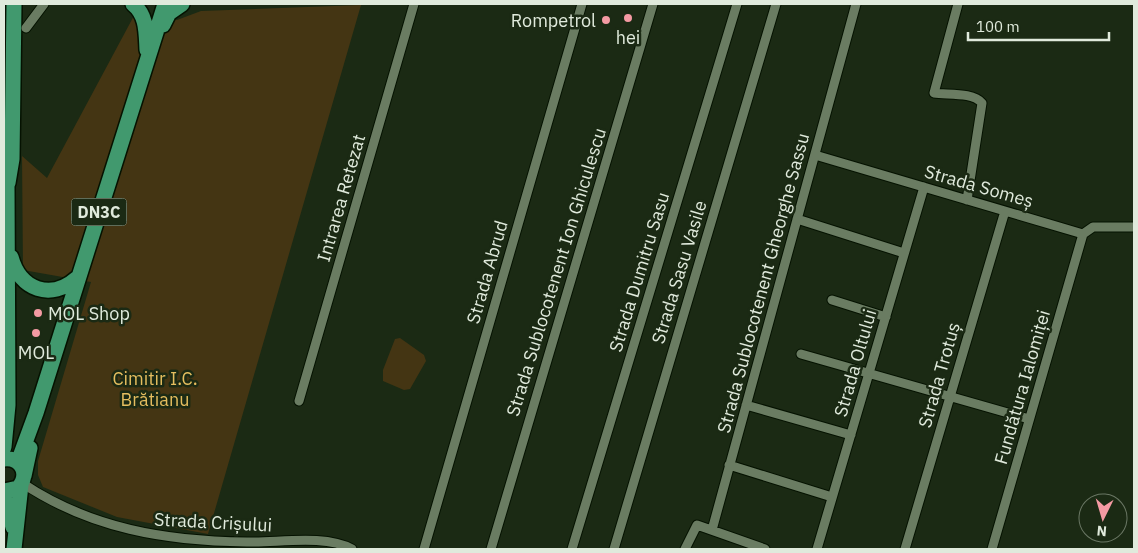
<svg xmlns="http://www.w3.org/2000/svg" width="1138" height="553" viewBox="0 0 1138 553" font-family="'IBM Plex Sans',sans-serif">
  <style>
    .green { fill: #443513 }
    .lines { fill: none; stroke-linecap: round; stroke-linejoin: round }
    .minor-casing { stroke: #051201; stroke-width: 11 }
    .primary-casing { stroke: #051201; stroke-width: 18 }
    .minor { stroke: #6a7c62; stroke-width: 9 }
    .primary { stroke: #41996e; stroke-width: 15 }
    .poi-dot { fill: #f49aa3; stroke: #1b2a14; stroke-width: 2 }
    .labels { text-anchor: middle; dominant-baseline: central; stroke-width: 5; stroke-linejoin: round; paint-order: stroke }
    .shield { fill: #1b2a14; stroke: #a5b0a0; stroke-width: 1 }
    .shield-label { font-size: 16px; font-weight: bold; fill: #e0eadc }
    .poi-label { font-size: 18px; fill: #e0eadc; stroke: #1b2a14 }
    .street-label { font-size: 18px; fill: #e0eadc; stroke: #1b2a14 }
    .park-label { font-size: 18px; fill: #e5be5f; stroke: #1b2a14 }
  </style>
  <rect width="100%" height="100%" fill="#1b2a14"/>
  <!-- green -->
  <path class="green" d="M 361,5 L 208,534 L 117,517 L 43,487 L 38,475 L 38,461 L 91,282 L 23,270 L 22,156 L 47,178 L 136,12 L 141,19 L 177,20 L 201,11 Z
    M 400,338 L 424,355 L 426,361 L 410,389 L 404,390 L 383,381 L 383,370 L 395,339 Z"/>
  <g class="lines">
    <defs>
      <path id="minor" d="M 958,4 L 934,93 C 948,95 973,92 982,103 L 967,200
        M 26,28 L 44,4
        M 815,155 L 1083,234
        M 797,219 L 904,253
        M 1083,234 L 1093,227 L 1134,227
        M 832,300 L 886,317
        M 801,354 L 1029,419
        M 299,401 L 414,4
        M 746,405 L 851,435
        M 729,465 L 832,497
        M 22,483 C 91,529 166,541 247,542 C 278,543 324,534 352,549
        M 712,530 L 856,4
        M 424,549 L 582,4
        M 491,549 L 653,4
        M 572,549 L 737,4
        M 614,549 L 776,4
        M 685,549 L 697,525 L 765,549
        M 817,549 L 924,187
        M 905,549 L 1005,211
        M 992,549 L 1083,234"/>
      <path id="primary" d="M 133,4 C 147,15 146,33 147,50
        M 163,25 L 169,13 L 182,4
        M 4,170 L 7,187 L 8,405 L 4,447
        M 8,183 L 12,159 L 14,4
        M 11,257 C 20,290 51,301 77,278
        M 4,459 C 22,457 30,475 18,488 L 4,491
        M 18,462 L 36,413 L 165,4
        M 24,476 L 30,448
        M 4,497 L 13,527
        M 14,549 L 21,485"/>
    </defs>
    <!-- minor casing -->
    <use href="#minor" class="minor-casing"/>
    <!-- primary casing -->
    <use href="#primary" class="primary-casing"/>
    <!-- minor -->
    <use href="#minor" class="minor"/>
    <!-- primary -->
    <use href="#primary" class="primary"/>
  </g>
  <!-- markers -->
  <g class="poi-dot">
    <circle cx="628" cy="18" r="5"/>
    <circle cx="606" cy="20" r="5"/>
    <circle cx="38" cy="313" r="5"/>
    <circle cx="36" cy="333" r="5"/>
  </g>
  <g class="labels">
    <!-- shield labels -->
    <rect class="shield" x="71.5" y="198.5" width="55" height="27" rx="4"/>
    <g class="shield-label">
      <text x="99" y="212">DN3C</text>
    </g>
    <!-- poi labels -->
    <g class="poi-label">
      <text x="596" y="20" text-anchor="end">Rompetrol</text>
      <text x="628" y="37">hei</text>
      <text x="48" y="313" text-anchor="start">MOL Shop</text>
      <text x="36" y="352">MOL</text>
    </g>
    <!-- street labels -->
    <g class="street-label">
      <text transform="translate(979 186) rotate(16)">Strada Someș</text>
      <text transform="translate(341 198) rotate(-74)">Intrarea Retezat</text>
      <text transform="translate(487 272) rotate(-74)">Strada Abrud</text>
      <text transform="translate(556 272) rotate(-73)">Strada Sublocotenent Ion Ghiculescu</text>
      <text transform="translate(639 272) rotate(-73)">Strada Dumitru Sasu</text>
      <text transform="translate(679 272) rotate(-73)">Strada Sasu Vasile</text>
      <text transform="translate(763 283) rotate(-75)">Strada Sublocotenent Gheorghe Sassu</text>
      <text transform="translate(855 363) rotate(-74)">Strada Oltului</text>
      <text transform="translate(939 375) rotate(-74)">Strada Trotuș</text>
      <text transform="translate(1022 387) rotate(-74)">Fundătura Ialomiței</text>
      <text transform="translate(213 522) rotate(3)">Strada Crișului</text>
    </g>
    <!-- park labels -->
    <g class="park-label">
      <text x="155" y="378">Cimitir I.C.<tspan x="155" dy="21">Brătianu</tspan></text>
    </g>
  </g>
  <!-- border -->
  <rect width="1138" height="553" fill="none" stroke="#e0eadc" stroke-width="10"/>
  <!-- north arrow -->
  <g transform="translate(1103 518) rotate(185)"><circle r="24" fill="#1b2a14" stroke="#6a7764"/>
  <path d="M0-4L9 19L0 12L-9 19Z" fill="#f49aa3"/>
  <text y="-8" font-size="14" font-weight="bold" text-anchor="middle" fill="#e0eadc">N</text>
  </g>
  <!-- scale -->
  <path d="M968 32v8h141v-8" fill="none" stroke="#e0eadc" stroke-width="2.5"/>
  <text x="976" y="32" font-size="15" fill="#e0eadc" stroke="#1b2a14" stroke-width="4" paint-order="stroke">100 m</text>
</svg>
